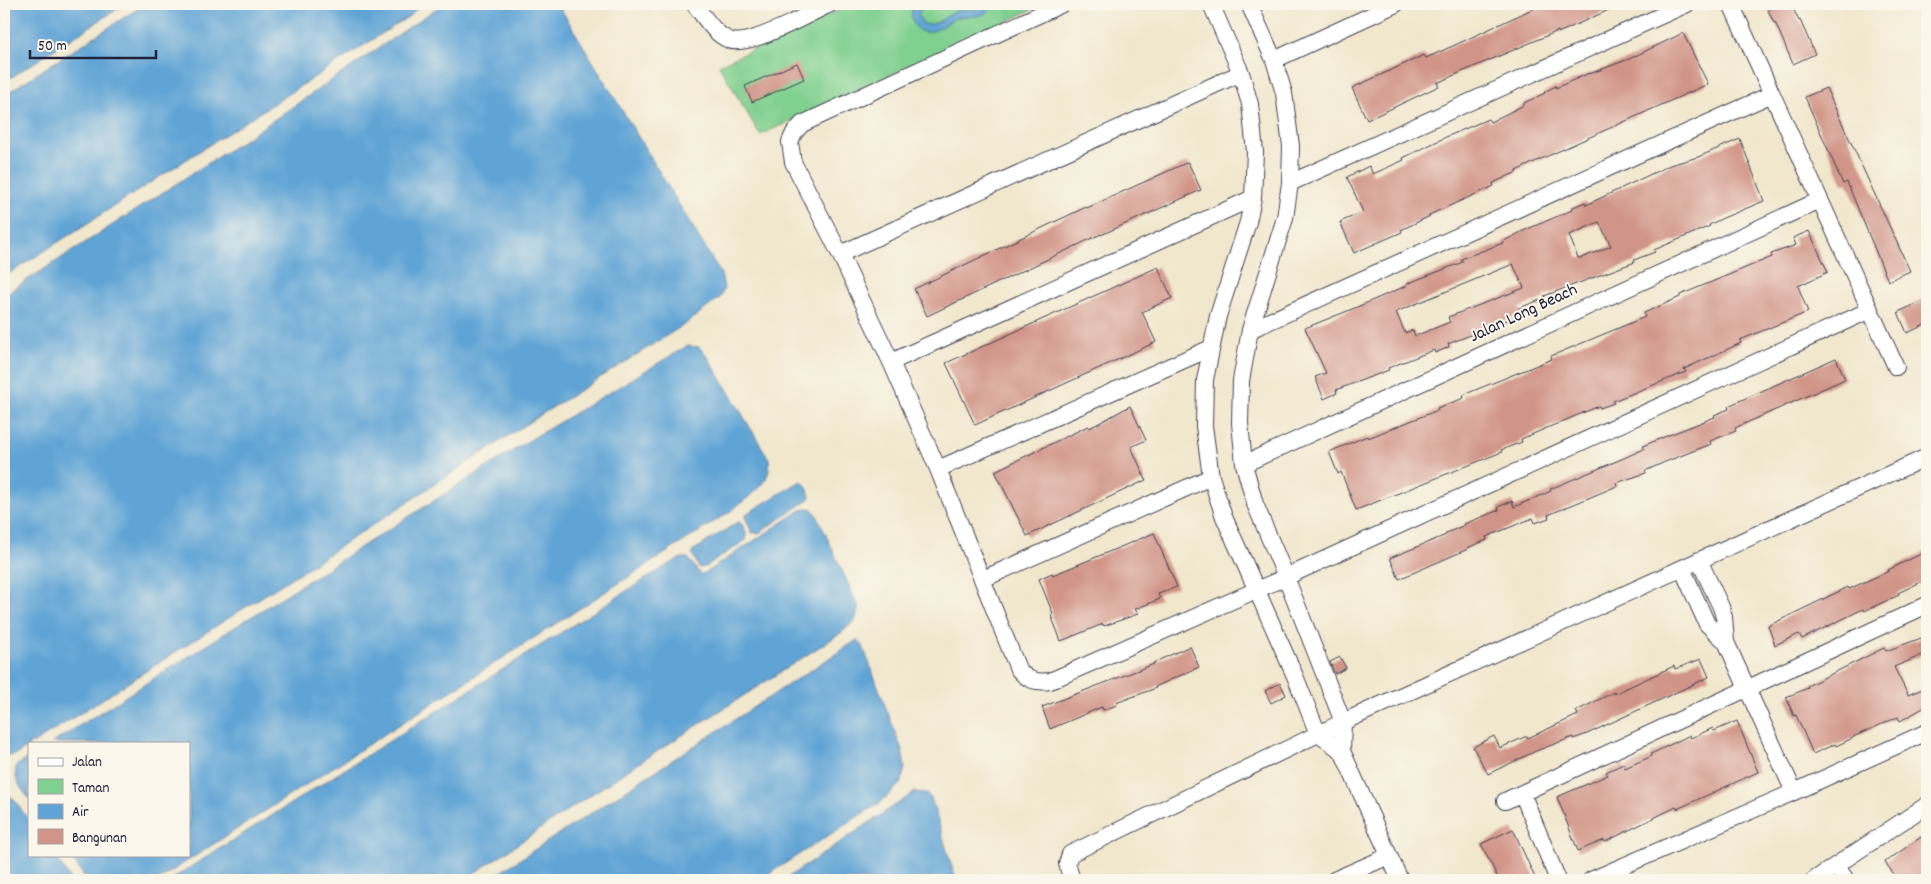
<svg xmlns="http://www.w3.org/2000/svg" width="1931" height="884" viewBox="0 0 1931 884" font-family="Dekko,sans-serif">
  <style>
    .green { fill: #80d090; stroke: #517966 }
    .water { fill: #60a4d5; stroke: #416388 }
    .building { fill: #d19488; fill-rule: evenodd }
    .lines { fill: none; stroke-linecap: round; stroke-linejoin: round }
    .minor-casing { stroke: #414051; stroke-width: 18 }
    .minor { stroke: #fff; stroke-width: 16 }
    .labels { text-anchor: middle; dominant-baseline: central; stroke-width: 4; stroke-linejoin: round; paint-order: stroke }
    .street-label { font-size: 18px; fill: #22223b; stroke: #fbf7ec }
  </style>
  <rect width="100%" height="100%" fill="#fbf7ec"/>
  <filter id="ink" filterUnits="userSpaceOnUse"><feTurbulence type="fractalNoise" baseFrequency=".02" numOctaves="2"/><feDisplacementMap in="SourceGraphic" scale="10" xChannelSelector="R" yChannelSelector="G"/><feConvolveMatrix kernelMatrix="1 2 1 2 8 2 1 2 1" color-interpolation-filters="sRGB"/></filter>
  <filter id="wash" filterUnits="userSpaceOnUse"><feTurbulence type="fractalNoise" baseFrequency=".0096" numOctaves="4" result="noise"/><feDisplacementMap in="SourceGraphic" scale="20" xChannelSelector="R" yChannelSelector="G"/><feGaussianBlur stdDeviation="1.12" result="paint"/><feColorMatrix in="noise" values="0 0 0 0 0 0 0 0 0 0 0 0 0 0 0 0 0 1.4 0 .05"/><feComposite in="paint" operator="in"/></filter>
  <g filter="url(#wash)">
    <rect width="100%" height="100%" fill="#f1e7cd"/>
    <!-- green -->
    <path class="green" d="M 853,4 L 1044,4 L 760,135 L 719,65 Z"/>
    <!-- water -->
    <path class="water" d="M 4,4 L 125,4 L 4,82 Z
      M 145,4 L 421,4 L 411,15 L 4,277 L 4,95 Z
      M 443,4 L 558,4 L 721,274 L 724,288 L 721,297 L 687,323 L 531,421 L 327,555 L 34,743 L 29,743 L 29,746 L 17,754 L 4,757 L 4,295 L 247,138 Z
      M 915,4 L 929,4 L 922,7 L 918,15 L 923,24 C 938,27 945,15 957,11 C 968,8 976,13 985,4 L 993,4 C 983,22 972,13 956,18 C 944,23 924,45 913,22 C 910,16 912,9 915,4 Z
      M 687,346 L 699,347 L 708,357 L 769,459 C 773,485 748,496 731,511 L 158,880 L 87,880 L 69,855 L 189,855 L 189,743 L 52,743 L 533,438 Z
      M 801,481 C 806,484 809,491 810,497 L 808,500 L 759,533 L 752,533 L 745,517 L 746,514 Z
      M 811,508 L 816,513 L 859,608 L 855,621 L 841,633 L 625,772 L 464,880 L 170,880 L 666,566 L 681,558 L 688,558 L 700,574 L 705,573 L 801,510 Z
      M 738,522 L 741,523 L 746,532 L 746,540 L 705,567 L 699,568 L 692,553 L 694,550 Z
      M 857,640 L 862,644 L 902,750 L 905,768 L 901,783 L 881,802 L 759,880 L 488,880 Z
      M 29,757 L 29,799 C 21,788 13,780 16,766 Z
      M 915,792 L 926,793 L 931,798 L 956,880 L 784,880 Z
      M 5,796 L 13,798 L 29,820 L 29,855 L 54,855 L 71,880 L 4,880 L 4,798 Z"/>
    <g id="blocks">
      <!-- building -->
      <path class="building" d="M 1543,4 L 1622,4 L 1558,33 L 1558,31 L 1457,74 L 1437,83 L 1439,86 L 1367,120 L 1352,88 L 1424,55 L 1426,58 L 1455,45 Z
        M 1781,4 L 1791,4 L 1799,21 L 1800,20 L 1815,54 L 1793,64 L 1775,22 L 1774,23 L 1768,10 Z
        M 1683,33 L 1708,84 L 1539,160 L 1516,171 L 1517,172 L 1493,183 L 1494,186 L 1429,215 L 1430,216 L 1401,230 L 1402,232 L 1354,253 L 1340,222 L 1363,212 L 1347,177 L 1369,166 L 1373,174 L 1404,160 L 1403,158 L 1446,137 L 1488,119 L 1490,122 L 1524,105 L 1524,103 L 1545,93 L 1544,92 L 1556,86 L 1556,88 L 1589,73 L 1589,74 L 1629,59 Z
        M 797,63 L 804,79 L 752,102 L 745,86 Z
        M 1826,88 L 1910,271 L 1888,281 L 1847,182 L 1843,184 L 1805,97 Z
        M 1740,139 L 1764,201 L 1723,218 L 1709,225 L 1710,226 L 1654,250 L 1655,252 L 1634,260 L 1635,262 L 1544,296 L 1545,298 L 1519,308 L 1522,314 L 1448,344 L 1449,347 L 1435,353 L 1434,350 L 1388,368 L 1389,370 L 1336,390 L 1337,393 L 1324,399 L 1315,377 L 1326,373 L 1305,328 L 1350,310 L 1406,286 L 1406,284 L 1463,262 L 1461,259 L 1503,243 L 1502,242 L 1523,231 L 1572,210 L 1571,208 L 1585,202 L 1586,205 L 1670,165 L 1698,157 ZM 1599,222 L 1611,246 L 1581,258 L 1578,258 L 1569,235 ZM 1513,264 L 1524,288 L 1448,317 L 1450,322 L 1415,336 L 1413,330 L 1405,333 L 1396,312 Z
        M 1188,162 L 1201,190 L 1101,235 L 1101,234 L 927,316 L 914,289 L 1086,207 L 1087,208 Z
        M 1809,231 L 1828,272 L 1798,286 L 1808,312 L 1740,340 L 1741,343 L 1684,369 L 1686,372 L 1613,401 L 1614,403 L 1600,408 L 1599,406 L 1521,439 L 1522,442 L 1501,450 L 1502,452 L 1356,510 L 1341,472 L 1338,474 L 1329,452 L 1367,436 L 1368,438 L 1438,410 L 1437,408 L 1464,398 L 1463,395 L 1552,359 L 1551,356 L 1645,317 L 1644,313 L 1680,297 L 1680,295 L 1772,257 L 1771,254 L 1796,245 L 1793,238 Z
        M 1158,267 L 1172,298 L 1142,312 L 1156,342 L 975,425 L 946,363 Z
        M 1923,301 L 1927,309 L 1927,324 L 1907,333 L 1898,312 Z
        M 1836,358 L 1845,379 L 1735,428 L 1736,431 L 1710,441 L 1711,444 L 1665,462 L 1645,471 L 1646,473 L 1616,483 L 1617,486 L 1548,515 L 1549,518 L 1535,523 L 1533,518 L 1486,537 L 1487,540 L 1467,548 L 1468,549 L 1399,579 L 1390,558 L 1446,535 L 1446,533 L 1465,525 L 1464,524 L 1499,510 L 1498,507 L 1512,501 L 1514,507 L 1551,491 L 1550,489 L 1624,458 L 1644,449 L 1643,446 L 1664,437 L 1715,417 L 1714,415 L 1729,409 L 1728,406 Z
        M 1130,406 L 1146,440 L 1131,447 L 1146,480 L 1027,536 L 995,471 L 1088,426 L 1090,428 Z
        M 1154,533 L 1177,587 L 1158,594 L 1160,599 L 1135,609 L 1138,614 L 1104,626 L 1103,624 L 1061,641 L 1051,615 L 1053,614 L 1039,579 L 1052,573 L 1053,575 Z
        M 1927,551 L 1927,579 L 1898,593 L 1899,595 L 1864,611 L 1863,609 L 1802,639 L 1799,634 L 1775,645 L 1768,626 L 1848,587 L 1849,589 L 1889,571 L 1888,570 Z
        M 1924,637 L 1927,644 L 1927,653 L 1894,667 L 1908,695 L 1927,687 L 1927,706 L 1900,721 L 1898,717 L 1853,737 L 1853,738 L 1836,746 L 1835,744 L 1813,754 L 1796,715 L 1794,716 L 1786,697 L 1808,688 L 1807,686 L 1884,648 L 1886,651 Z
        M 1190,646 L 1199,667 L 1155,687 L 1156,688 L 1116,703 L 1117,705 L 1103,710 L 1102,707 L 1050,729 L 1042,707 L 1154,664 L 1153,663 Z
        M 1340,657 L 1346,668 L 1335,674 L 1330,662 Z
        M 1701,659 L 1709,677 L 1587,734 L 1573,739 L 1573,737 L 1536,751 L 1488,774 L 1473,747 L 1494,736 L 1500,748 L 1527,736 L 1528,738 L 1578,715 L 1576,711 L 1614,692 L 1614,694 L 1674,666 L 1675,669 Z
        M 1280,683 L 1286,695 L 1271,703 L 1265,691 Z
        M 1737,721 L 1758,772 L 1677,809 L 1676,807 L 1605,842 L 1604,840 L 1578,851 L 1557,797 L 1608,775 L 1606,772 L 1623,764 L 1625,768 L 1652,756 L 1651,754 L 1690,735 L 1691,738 L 1713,728 L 1714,731 Z
        M 1513,829 L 1523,851 L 1536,880 L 1499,880 L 1481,844 Z
        M 1927,833 L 1927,880 L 1898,880 L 1885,862 Z"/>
    </g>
  </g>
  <g filter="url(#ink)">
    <use href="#blocks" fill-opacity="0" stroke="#414051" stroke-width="1"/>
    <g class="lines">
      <defs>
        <path id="minor" d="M 694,4 C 704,16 714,34 729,40 C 748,49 810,13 830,4
          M 1062,4 L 802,124 L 794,133 L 790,142 L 793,162 L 840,254 L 891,362 L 938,469 L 1018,669 C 1027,680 1036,683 1050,681 L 1286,577 L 1870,310
          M 1211,4 L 1241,73 L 1250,104 L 1255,152 L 1253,198 L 1248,222 L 1218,316 L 1205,380 L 1204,426 L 1211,477 L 1224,517 L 1295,676 L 1318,734 L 1342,751
          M 1249,4 L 1274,60 L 1284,93 L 1291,146 L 1290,183 L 1285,218 L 1250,330 L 1241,381 L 1240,423 L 1244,464 L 1255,504 L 1286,577 L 1343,722 L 1342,751 L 1400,880
          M 1731,4 L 1896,367
          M 1274,60 L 1396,4
          M 1290,183 L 1687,4
          M 840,254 L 1241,73
          M 1250,330 L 1772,94
          M 891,362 L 1253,198
          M 1244,464 L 1820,200
          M 938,469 L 1211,348
          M 1682,568 L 1707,624 L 1726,642 L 1724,617 L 1721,607 L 1699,560
          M 983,579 L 1211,477
          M 1726,642 L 1794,792
          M 1522,793 L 1558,880
          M 1505,801 L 1927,605
          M 1836,865 L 1846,880
          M 1072,880 L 1067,864 L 1070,854 L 1343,722 L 1927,457
          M 1334,880 L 1389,856
          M 1591,880 L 1794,792 L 1927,732
          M 1814,880 L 1927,805"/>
      </defs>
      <!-- minor casing -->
      <use href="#minor" class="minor-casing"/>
      <!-- minor -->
      <use href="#minor" class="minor"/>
    </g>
  </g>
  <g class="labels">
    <!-- street labels -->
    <g class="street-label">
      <text transform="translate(1524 314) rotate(-25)">Jalan Long Beach</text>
    </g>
  </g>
  <!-- margin -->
  <rect width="1931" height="884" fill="none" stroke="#fbf7ec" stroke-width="20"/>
  <!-- legend -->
  <rect x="28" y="742" width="162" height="115" fill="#fbf7ec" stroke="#a4a2a5"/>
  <rect x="38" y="758" width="25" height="8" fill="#ffffff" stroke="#a4a2a5"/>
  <text x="72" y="766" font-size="15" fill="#22223b">Jalan</text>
  <rect x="38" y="779" width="25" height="15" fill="#80d090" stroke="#a4a2a5"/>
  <text x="72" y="792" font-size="15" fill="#22223b">Taman</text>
  <rect x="38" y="804" width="25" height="15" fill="#60a4d5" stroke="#a4a2a5"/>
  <text x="72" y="816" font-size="15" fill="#22223b">Air</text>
  <rect x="38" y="829" width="25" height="15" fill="#d19488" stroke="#a4a2a5"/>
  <text x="72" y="842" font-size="15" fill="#22223b">Bangunan</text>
  <!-- scale -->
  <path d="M30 50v8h126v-8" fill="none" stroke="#22223b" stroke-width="2.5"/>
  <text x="38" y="50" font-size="15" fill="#22223b" stroke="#fbf7ec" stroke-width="4" paint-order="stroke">50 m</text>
</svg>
